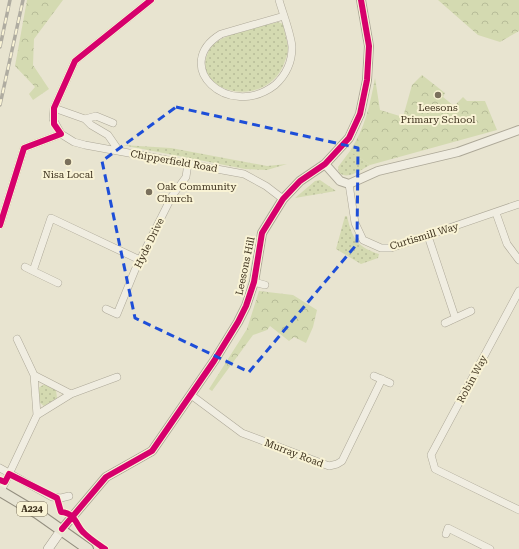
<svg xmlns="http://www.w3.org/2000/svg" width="519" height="549" viewBox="0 0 519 549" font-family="'Roboto Serif',serif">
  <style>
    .grass { fill: url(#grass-dots) }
    .forest { fill: url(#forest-crowns) }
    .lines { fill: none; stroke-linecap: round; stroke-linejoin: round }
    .minor-casing { stroke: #ada898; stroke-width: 8 }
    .tertiary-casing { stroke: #ada898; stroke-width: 10 }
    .secondary-casing { stroke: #9d9888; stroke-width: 10 }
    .primary-casing { stroke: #938e7f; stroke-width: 12 }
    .minor { stroke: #f0ede1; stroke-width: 7 }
    .tertiary { stroke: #f0ede1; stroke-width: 8 }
    .secondary { stroke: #f0ede1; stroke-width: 9 }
    .primary { stroke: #e7e4d3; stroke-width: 10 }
    .rail-casing { stroke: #afaca1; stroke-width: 3.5 }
    .rail { stroke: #f9f3d5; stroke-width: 2; stroke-dasharray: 6; stroke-linecap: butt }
    .cycleway-casing { stroke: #f9f3d5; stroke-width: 8 }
    .cycleway { stroke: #d6006c; stroke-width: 6 }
    .marked { fill: none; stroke: #1d4ed8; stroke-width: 3; stroke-dasharray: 8 5; stroke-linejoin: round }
    .poi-dot { fill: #7a705c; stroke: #f9f3d5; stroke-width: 1.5 }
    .labels { text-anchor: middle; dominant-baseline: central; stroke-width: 4; stroke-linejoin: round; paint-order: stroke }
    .shield { fill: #f9f3d5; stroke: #766c55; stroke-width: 1 }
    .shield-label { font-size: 9px; font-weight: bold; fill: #3e321e }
    .poi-label { font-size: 10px; fill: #3e321e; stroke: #f9f3d5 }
    .street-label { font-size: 10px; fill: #3e321e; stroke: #f9f3d5 }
  </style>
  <defs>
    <pattern id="grass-dots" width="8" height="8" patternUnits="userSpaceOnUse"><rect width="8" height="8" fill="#d4dab1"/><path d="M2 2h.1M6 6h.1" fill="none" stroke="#b7bc98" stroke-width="1.8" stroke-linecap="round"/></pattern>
    <pattern id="forest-crowns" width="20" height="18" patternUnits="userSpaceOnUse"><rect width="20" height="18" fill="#d4dab1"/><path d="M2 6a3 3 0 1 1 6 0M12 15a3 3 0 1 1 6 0" fill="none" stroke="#b7bc98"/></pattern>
  </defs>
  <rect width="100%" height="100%" fill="#e8e4d0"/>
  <!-- grass -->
  <path class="grass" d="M 278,22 L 283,24 C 284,31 287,40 288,47 C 288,54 285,62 282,68 C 264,106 198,95 206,58 C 208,53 210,46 215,43 C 230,32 260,27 278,22 Z
    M 122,145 L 171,148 L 267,166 L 287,164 L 267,170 L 245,169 Z
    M 350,151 L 370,165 C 360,170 349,180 339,173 L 338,167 Z
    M 320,180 L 336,191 L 295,198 L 315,181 Z
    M 345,216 L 347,216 C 352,238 357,247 379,254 L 378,258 L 361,264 L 336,249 Z
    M 45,384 L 56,390 L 57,398 L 44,406 L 39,402 L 38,388 Z"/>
  <!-- forest -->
  <path class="forest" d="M 27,0 L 63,0 L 34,39 L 33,65 L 49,89 L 33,100 L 29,94 L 35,87 L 15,66 Z
    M 438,0 L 519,0 L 519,31 L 500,42 L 478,35 Z
    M 422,75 L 445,93 L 443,97 L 454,106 L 463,97 L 467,101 L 485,101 L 497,130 L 370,165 L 350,151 C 365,128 370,105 375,78 L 380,110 L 403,117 L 412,85 Z
    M 259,291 L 293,295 L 317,310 L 313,327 L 306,343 L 294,337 L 289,341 L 270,326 L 267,330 L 253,335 L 212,391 L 209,389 L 247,329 Z"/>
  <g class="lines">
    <defs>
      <path id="minor" d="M 151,0 L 75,61 L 54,108 L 53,119 L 61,134 L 74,142 L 85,145 L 244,174 L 266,186 L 283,199
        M 279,0 C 283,14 291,34 292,47 C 292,63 286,75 275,85 C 228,121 170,65 221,34 L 284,16
        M 54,108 L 85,119 L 91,125 L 108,135 L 119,151
        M 85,119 L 96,116 L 113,123
        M 349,184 L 355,223 L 363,240 L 381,248 L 391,248 L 519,204
        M 496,213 L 507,244 L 519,260
        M 0,225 L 24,148 L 61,134
        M 428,236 L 455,317
        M 25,267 L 33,271
        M 254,282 L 265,285
        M 58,283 L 33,271 L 51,218 L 140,260
        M 519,291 L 431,455 L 435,469 L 519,510
        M 106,309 L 117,314 L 135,270 L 172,196 L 186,177 L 188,163
        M 445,323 L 471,311
        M 34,375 L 71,394
        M 374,376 L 390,383
        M 191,395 L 242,433 L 329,466 L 337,464 L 342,461 L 382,379
        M 37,415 L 71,394 L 117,377
        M 0,468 L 52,497 L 61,498 L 69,496
        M 1,491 L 37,415 L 34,375 L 17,339
        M 446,534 L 448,528 L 490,549"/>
      <path id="tertiary" d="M 325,164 L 340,181 L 349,184 L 378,171 L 458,152 L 519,130
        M 62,529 L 106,477 L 152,451 L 214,361 L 238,322 L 246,306 L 254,282 L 262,233 L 283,199 L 300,181 L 325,164 L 349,138 L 360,114 L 367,80 L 369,46 L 361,0"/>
      <path id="secondary" d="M 48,549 L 62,529"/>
      <path id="primary" d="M 0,491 L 37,513 L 88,549"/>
    </defs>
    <!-- minor casing -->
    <use href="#minor" class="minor-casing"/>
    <!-- tertiary casing -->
    <use href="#tertiary" class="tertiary-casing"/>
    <!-- secondary casing -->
    <use href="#secondary" class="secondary-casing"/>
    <!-- primary casing -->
    <use href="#primary" class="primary-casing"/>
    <!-- minor -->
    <use href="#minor" class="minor"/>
    <!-- tertiary -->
    <use href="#tertiary" class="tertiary"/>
    <!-- secondary -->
    <use href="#secondary" class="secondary"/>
    <!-- primary -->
    <use href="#primary" class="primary"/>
    <defs>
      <path id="rail" d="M 0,47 L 10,0
        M 0,105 L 23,0"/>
    </defs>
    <!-- rail casing -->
    <use href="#rail" class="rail-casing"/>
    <!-- rail -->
    <use href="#rail" class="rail"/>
    <defs>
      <path id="cycleway" d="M 0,225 L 24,148 L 61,134 L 54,124 L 54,108 L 75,61 L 151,0
        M 0,480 L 5,482 L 9,474 L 57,498 L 61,512 C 76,513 76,526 84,533 C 90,539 98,544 105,549
        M 62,529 L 106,477 L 152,451 L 214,361 L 238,322 L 246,306 L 254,282 L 262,233 L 283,199 L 300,181 L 325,164 L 349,138 L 360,114 L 367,80 L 369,46 L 361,0"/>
    </defs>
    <!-- cycleway casing -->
    <use href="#cycleway" class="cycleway-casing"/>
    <!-- cycleway -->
    <use href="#cycleway" class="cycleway"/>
  </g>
  <!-- marked area -->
  <path class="marked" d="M 176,107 L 358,148 L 357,244 L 249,372 L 135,318 L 102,161 Z"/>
  <!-- markers -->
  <g class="poi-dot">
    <circle cx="438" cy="95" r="4"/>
    <circle cx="68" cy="162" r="4"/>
    <circle cx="149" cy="192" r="4"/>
  </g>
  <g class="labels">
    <!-- shield labels -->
    <rect class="shield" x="17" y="502" width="30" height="14" rx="3"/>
    <g class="shield-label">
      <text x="32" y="509">A224</text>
    </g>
    <!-- poi labels -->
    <g class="poi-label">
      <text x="438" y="107">Leesons<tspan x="438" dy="12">Primary School</tspan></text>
      <text x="68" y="174">Nisa Local</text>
      <text x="157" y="186" text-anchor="start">Oak Community<tspan x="157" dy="12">Church</tspan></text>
    </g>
    <!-- street labels -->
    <g class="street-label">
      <text transform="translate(174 161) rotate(10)">Chipperfield Road</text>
      <text transform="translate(424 236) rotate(-17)">Curtismill Way</text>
      <text transform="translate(149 243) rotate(-64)">Hyde Drive</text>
      <text transform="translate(245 266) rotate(-78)">Leesons Hill</text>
      <text transform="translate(472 379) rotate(-62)">Robin Way</text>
      <text transform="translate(294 453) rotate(21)">Murray Road</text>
    </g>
  </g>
</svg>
